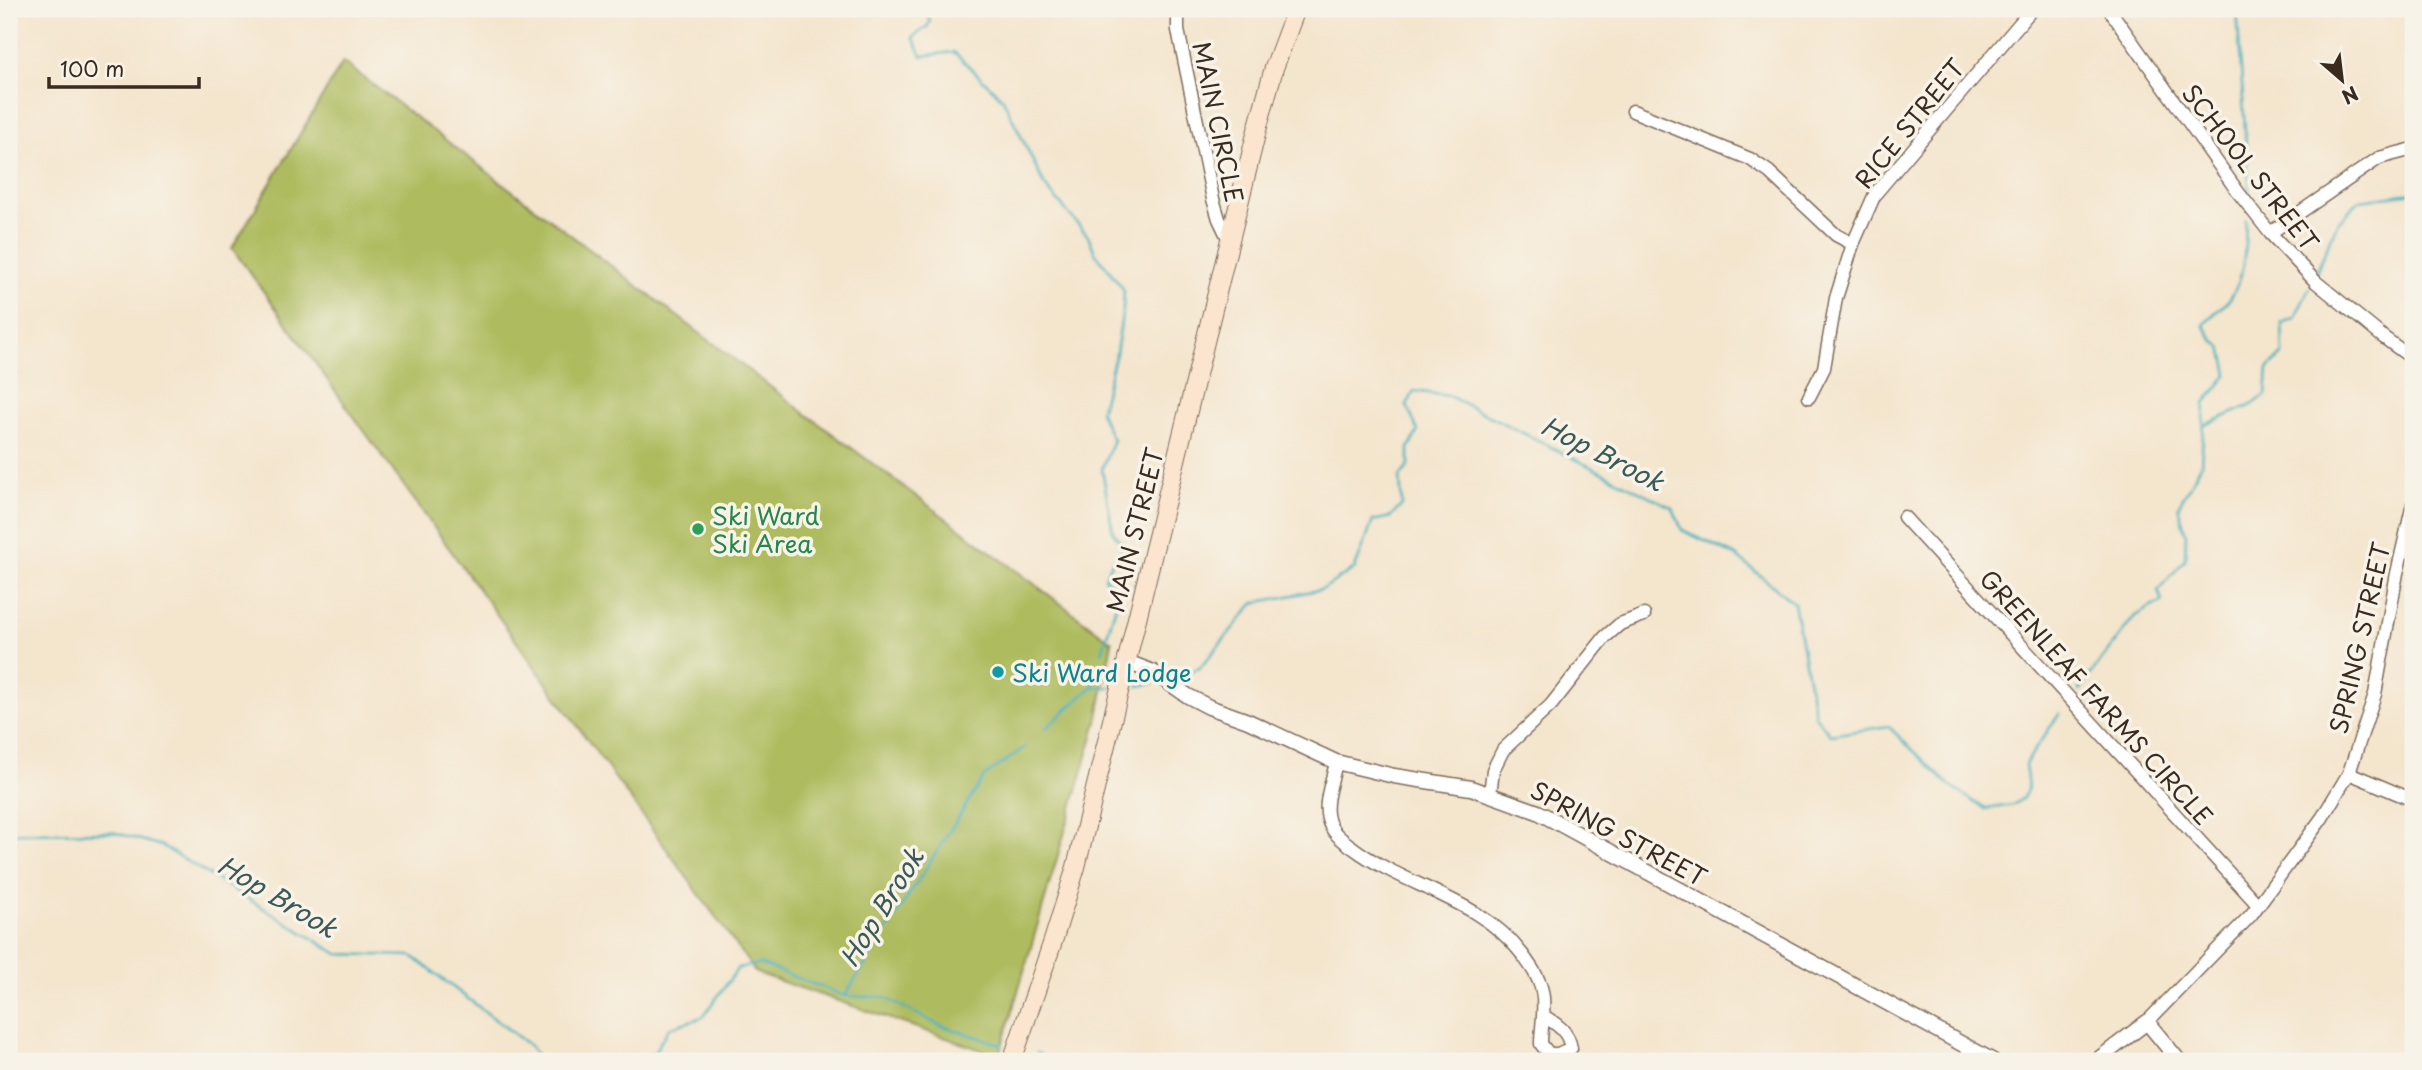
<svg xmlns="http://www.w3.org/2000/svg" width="2422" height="1070" viewBox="0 0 2422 1070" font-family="'Playpen Sans',sans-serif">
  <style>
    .green { fill: #aebc5f; stroke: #74733e; stroke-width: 2 }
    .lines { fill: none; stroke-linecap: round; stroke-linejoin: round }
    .stream { stroke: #3fafba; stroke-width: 2.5 }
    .minor-casing { stroke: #7c6b5b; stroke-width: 15 }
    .tertiary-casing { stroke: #7c6b5b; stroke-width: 17 }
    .secondary-casing { stroke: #7c6b5b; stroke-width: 20 }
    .minor { stroke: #fff; stroke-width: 12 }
    .tertiary { stroke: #fff; stroke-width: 14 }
    .secondary { stroke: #fbe5cf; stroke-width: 18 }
    .leisure-dot { fill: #2e9e5b; stroke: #f7f3e8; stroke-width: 2.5 }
    .culture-dot { fill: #0f9aa8; stroke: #f7f3e8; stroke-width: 2.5 }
    .labels { text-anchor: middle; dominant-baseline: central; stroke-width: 7; stroke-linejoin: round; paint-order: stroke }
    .street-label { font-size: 24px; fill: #3b2a1e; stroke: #f7f3e8 }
    .leisure-label { font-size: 24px; fill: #27864d; stroke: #f7f3e8; text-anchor: start }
    .culture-label { font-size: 24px; fill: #0d838f; stroke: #f7f3e8; text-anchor: start }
    .water-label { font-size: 26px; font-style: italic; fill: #3c5955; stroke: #f7f3e8 }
  </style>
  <rect width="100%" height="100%" fill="#f7f3e8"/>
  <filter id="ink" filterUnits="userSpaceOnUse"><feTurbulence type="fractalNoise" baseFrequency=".0143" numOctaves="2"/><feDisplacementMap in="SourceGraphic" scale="14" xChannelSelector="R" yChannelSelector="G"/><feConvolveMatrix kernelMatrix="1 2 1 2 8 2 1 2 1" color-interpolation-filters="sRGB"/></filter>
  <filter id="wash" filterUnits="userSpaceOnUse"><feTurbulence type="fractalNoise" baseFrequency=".00686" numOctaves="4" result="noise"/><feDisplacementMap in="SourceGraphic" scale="28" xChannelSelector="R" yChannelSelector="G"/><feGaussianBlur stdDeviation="1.57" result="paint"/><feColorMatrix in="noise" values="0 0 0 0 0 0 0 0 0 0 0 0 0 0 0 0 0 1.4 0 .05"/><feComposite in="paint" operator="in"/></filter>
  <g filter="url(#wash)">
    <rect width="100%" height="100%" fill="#f4e5cd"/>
    <!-- green -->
    <path class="green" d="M 343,62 L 810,417 L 1112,642 L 1097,722 L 999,1056 L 756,973 L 232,248 Z"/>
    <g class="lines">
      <!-- stream -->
      <path class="stream" d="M 924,9 L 930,21 L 927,27 L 913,37 L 922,56 L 954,52 L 1003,99 L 1045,186 L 1088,236 L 1095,252 L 1124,290 L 1123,309 L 1116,353 L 1100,412 L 1113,440 L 1102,469 L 1113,532 L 1124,547 L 1109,567 L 1105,579 L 1121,589 L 1102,652
        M 2237,9 L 2249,191
        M 2316,272 L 2338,222 L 2360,200 L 2413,193
        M 2205,425 L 2252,405 L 2266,395 L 2268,369 L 2283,354 L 2282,323 L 2295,318 L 2309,288
        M 1177,676 L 1200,668 L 1254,603 L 1323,589 L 1355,568 L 1373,521 L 1391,517 L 1402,505 L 1400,477 L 1409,465 L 1409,448 L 1418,431 L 1407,406 L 1414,391 L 1449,396 L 1673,508 L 1682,530 L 1736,556 L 1794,603 L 1815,716 L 1831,735 L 1888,726 L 1949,785 L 1985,809 L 2013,805 L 2023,798 L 2028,788 L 2025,764 L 2060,713
        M 1138,686 L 1153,683
        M 1092,687 L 1101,668
        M 2079,690 L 2135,616 L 2162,601 L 2158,590 L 2185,560 L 2186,534 L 2178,507 L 2201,465 L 2205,403 L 2228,374 L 2222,347 L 2214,341 L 2204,325 C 2212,313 2223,308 2231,297 C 2246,276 2245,245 2246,220
        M 1045,729 L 1091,688 L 1110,687
        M 9,833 L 113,832 L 162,846 L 338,954 L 412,956 L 530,1046 L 540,1061
        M 845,996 L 883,997 L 939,1025 L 1003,1045
        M 1037,1053 L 1052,1061
        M 649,1061 L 669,1028 L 703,1017 L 738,968 L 760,964 L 845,996 L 984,777 L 1025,747"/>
    </g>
  </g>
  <g filter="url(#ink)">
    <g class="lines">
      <defs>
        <path id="minor" d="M 1178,9 L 1178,30 L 1213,199 L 1219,219 L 1230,242
          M 2109,9 L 2238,192 L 2270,233 L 2316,282 L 2383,337 L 2413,359
          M 1633,111 L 1750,159 L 1769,172 L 1836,235 L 1853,244
          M 2270,233 L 2379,158 L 2413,149
          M 1809,397 L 1824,368 L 1836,298 L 1853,244 L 1875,194 L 2032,9
          M 1904,517 L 2258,905
          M 1336,762 C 1333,779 1323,802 1328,819 C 1331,832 1342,840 1352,847 C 1406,888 1480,898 1522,954 C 1530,965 1539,977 1542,991 C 1546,1009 1541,1026 1541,1044 L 1549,1054 L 1558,1054 L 1571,1048 C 1568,1031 1558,1025 1544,1016
          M 2349,773 L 2413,800
          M 1490,794 L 1493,770 L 1503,750 L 1551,705 L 1605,637 L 1620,624 L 1644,615
          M 2147,1022 L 2251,915 L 2322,818 L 2349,773 L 2375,694 L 2397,573 L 2413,504"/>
        <path id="tertiary" d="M 1127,662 L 1153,672 L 1188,696 L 1209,707 L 1248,721 L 1336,762 L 1394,776 L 1471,788 L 1538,812 L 1993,1061
          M 2096,1061 L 2147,1022 L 2179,1061"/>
        <path id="secondary" d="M 1012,1061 L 1053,941 L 1076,867 L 1257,130 L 1274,68 L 1296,9"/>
      </defs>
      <!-- minor casing -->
      <use href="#minor" class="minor-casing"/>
      <!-- tertiary casing -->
      <use href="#tertiary" class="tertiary-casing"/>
      <!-- secondary casing -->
      <use href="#secondary" class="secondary-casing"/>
      <!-- minor -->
      <use href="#minor" class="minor"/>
      <!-- tertiary -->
      <use href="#tertiary" class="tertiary"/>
      <!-- secondary -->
      <use href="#secondary" class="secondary"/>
    </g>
  </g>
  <!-- markers -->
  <circle class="leisure-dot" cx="698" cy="529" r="7"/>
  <circle class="culture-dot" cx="998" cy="672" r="7"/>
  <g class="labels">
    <!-- street labels -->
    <g class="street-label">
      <text transform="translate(1219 122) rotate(78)">MAIN CIRCLE</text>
      <text transform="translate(1909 123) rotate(-51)">RICE STREET</text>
      <text transform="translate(2251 167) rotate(52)">SCHOOL STREET</text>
      <text transform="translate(1134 530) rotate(-76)">MAIN STREET</text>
      <text transform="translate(2359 638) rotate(-77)">SPRING STREET</text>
      <text transform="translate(2097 697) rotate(48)">GREENLEAF FARMS CIRCLE</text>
      <text transform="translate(1619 833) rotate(28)">SPRING STREET</text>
    </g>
    <!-- leisure labels -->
    <g class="leisure-label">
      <text x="712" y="515">Ski Ward<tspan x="712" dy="28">Ski Area</tspan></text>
    </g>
    <!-- culture labels -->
    <g class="culture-label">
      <text x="1012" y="672">Ski Ward Lodge</text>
    </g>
    <!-- water labels -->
    <g class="water-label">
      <text transform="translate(1603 453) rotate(27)">Hop Brook</text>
      <text transform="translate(278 896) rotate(31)">Hop Brook</text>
      <text transform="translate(881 907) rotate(-58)">Hop Brook</text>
    </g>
  </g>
  <!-- margin -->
  <rect width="2422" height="1070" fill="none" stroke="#f7f3e8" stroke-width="35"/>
  <!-- north arrow -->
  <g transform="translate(2342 80) rotate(152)" stroke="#f7f3e8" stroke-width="5" paint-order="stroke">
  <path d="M0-5L12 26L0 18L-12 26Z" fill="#3b2a1e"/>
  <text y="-10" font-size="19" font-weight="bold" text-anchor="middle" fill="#3b2a1e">N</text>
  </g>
  <!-- scale -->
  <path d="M49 77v10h150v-10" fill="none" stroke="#3b2a1e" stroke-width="3.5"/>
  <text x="60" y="77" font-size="21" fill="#3b2a1e" stroke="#f7f3e8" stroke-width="5" paint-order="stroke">100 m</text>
</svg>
